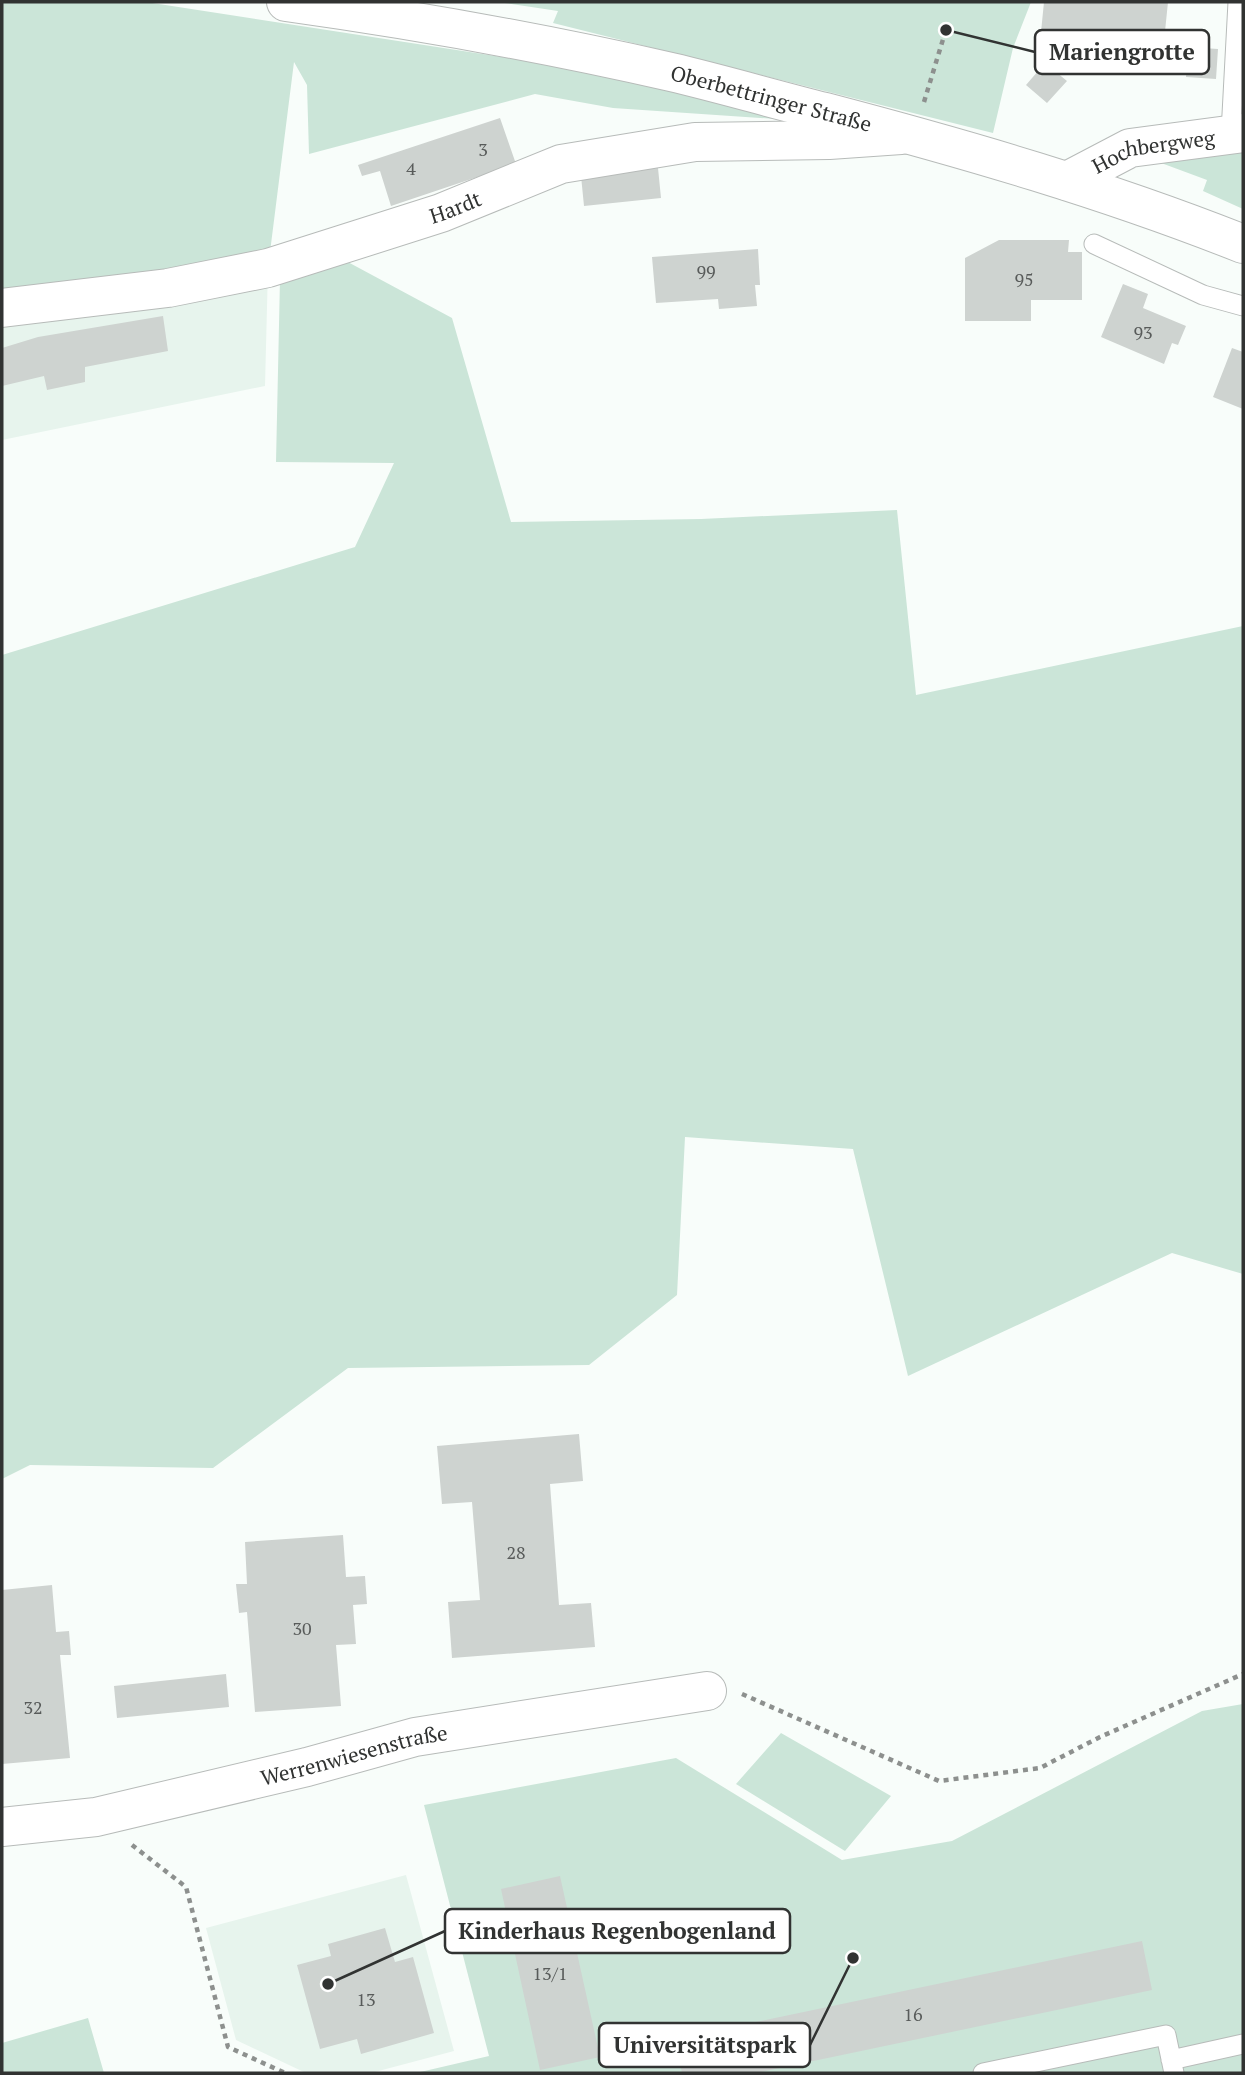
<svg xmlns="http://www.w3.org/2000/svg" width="1245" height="2075" viewBox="0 0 1245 2075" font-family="'PT Serif',serif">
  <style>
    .built { fill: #e7f4ed }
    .green { fill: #cbe5d8 }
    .building { fill: #ced3d0 }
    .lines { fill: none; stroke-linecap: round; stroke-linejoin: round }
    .service-casing { stroke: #b7bbb9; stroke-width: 21 }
    .minor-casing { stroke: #b7bbb9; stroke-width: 40 }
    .tertiary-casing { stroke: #b7bbb9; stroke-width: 40 }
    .path { stroke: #8d908e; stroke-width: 4.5; stroke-dasharray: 5 5; stroke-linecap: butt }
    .service { stroke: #fff; stroke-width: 19 }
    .minor { stroke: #fff; stroke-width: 38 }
    .tertiary { stroke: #fff; stroke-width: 38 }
    .labels { text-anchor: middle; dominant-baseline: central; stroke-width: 7; stroke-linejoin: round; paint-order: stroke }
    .number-label { font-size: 18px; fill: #585b5a }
    .street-label { font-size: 21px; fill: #313332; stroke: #fff }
    .leader { fill: none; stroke: #313332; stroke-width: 2.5 }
    .callout-dot { fill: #313332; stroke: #fff; stroke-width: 2.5 }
    .callout { fill: #fff; stroke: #313332; stroke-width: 2.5 }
    .callout-label { font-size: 23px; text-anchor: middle; font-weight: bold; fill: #313332 }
  </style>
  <rect width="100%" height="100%" fill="#f8fdfa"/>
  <!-- built -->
  <path class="built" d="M 268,268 L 265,386 L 2,440 L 2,308 Z
    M 406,1875 L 454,2051 L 371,2073 L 306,2073 L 236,2040 L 206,1928 Z"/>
  <!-- green -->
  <path class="green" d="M 2,2 L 146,2 L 541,63 L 820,122 L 613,108 L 535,94 L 309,154 L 307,85 L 294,62 L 268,268 L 2,308 Z
    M 498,2 L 1031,2 L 1013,48 L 993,133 L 553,23 L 558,11 Z
    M 1243,150 L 1243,209 L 1203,191 L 1207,180 L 1145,157 Z
    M 346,261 L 452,318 L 511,522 L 701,519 L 897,510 L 916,695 L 1243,626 L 1243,1274 L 1172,1253 L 908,1376 L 853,1149 L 685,1137 L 677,1295 L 589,1365 L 348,1368 L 213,1468 L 30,1465 L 2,1479 L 2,655 L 355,547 L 394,463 L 276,462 L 280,279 Z
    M 1243,1704 L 1243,2073 L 416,2073 L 489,2056 L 424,1805 L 676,1758 L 842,1860 L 952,1841 L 1202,1711 Z
    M 781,1733 L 891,1796 L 845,1851 L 736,1784 Z
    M 88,2018 L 104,2073 L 2,2073 L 2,2043 Z"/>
  <!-- building -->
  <path class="building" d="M 1044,2 L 1168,2 L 1163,51 L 1100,45 L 1100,42 L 1096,41 L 1095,48 L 1081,47 L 1082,36 L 1041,32 Z
    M 943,22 L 954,27 L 948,38 L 938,33 Z
    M 1188,47 L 1218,49 L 1216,79 L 1186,77 Z
    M 1045,63 L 1067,81 L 1047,103 L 1026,85 Z
    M 500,118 L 516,164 L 391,206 L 380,171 L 362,176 L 358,165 Z
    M 658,168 L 661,198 L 584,206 L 581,176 Z
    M 999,240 L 1069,240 L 1068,252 L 1082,252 L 1082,300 L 1031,300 L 1031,321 L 965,321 L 965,258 Z
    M 758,249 L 760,285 L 755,285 L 757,306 L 719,309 L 718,299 L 656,303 L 652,257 Z
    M 1123,284 L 1148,294 L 1143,308 L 1186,326 L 1178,345 L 1172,343 L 1164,364 L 1101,337 Z
    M 163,316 L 168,351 L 85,367 L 85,382 L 47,390 L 44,376 L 2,386 L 2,348 L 38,337 Z
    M 1232,348 L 1243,352 L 1243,409 L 1213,397 Z
    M 579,1434 L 583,1481 L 550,1484 L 559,1605 L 591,1603 L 595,1647 L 452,1658 L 448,1602 L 480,1600 L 472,1502 L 442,1504 L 437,1446 Z
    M 343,1535 L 346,1577 L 365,1576 L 367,1604 L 353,1605 L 356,1644 L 336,1645 L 341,1706 L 255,1712 L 247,1612 L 239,1613 L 236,1584 L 247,1584 L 245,1542 Z
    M 52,1585 L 56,1632 L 69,1631 L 71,1655 L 60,1655 L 70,1758 L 2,1764 L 2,1590 Z
    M 226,1674 L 229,1707 L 117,1718 L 114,1686 Z
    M 560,1876 L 600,2057 L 540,2070 L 501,1889 Z
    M 385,1928 L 395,1962 L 413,1957 L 434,2033 L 361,2054 L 357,2039 L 320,2049 L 297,1965 L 331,1956 L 328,1944 Z
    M 1142,1941 L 1152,1990 L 756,2073 L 682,2073 L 675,2039 Z"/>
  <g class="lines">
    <defs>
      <path id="service" d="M 1231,133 L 1238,2
        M 1094,244 L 1203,295 L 1243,306
        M 1171,2060 L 1243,2044
        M 983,2073 L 1166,2035 L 1174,2073"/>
      <g id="minor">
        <path id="s1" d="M 1067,181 L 1130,148 L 1243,133"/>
        <path id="s2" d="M 2,308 L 168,288 L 268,268 L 441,213 L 561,164 L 695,142 L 829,140 L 901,135"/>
        <path id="s3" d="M 2,1827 L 96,1817 L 307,1767 L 415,1737 L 707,1691"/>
      </g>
      <g id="tertiary">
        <path id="s4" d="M 286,2 C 415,20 544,43 671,72 C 722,84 773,99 825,112 C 966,149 1107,190 1243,244"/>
      </g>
    </defs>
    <!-- service casing -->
    <use href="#service" class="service-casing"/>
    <!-- minor casing -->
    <use href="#minor" class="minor-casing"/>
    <!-- tertiary casing -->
    <use href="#tertiary" class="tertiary-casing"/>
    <!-- path -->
    <path class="path" d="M 924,102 L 944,36
      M 742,1694 L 939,1781 L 1040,1768 L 1100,1737 L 1243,1674
      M 132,1845 L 186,1887 L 228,2047 L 285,2073"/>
    <!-- service -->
    <use href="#service" class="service"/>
    <!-- minor -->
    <use href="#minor" class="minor"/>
    <!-- tertiary -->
    <use href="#tertiary" class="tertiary"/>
  </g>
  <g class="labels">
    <!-- number labels -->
    <g class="number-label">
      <text x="483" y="149">3</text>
      <text x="411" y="168">4</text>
      <text x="706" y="271">99</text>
      <text x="1024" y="279">95</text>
      <text x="1143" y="332">93</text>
      <text x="516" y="1552">28</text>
      <text x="302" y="1628">30</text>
      <text x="33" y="1707">32</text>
      <text x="550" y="1973">13/1</text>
      <text x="366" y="1999">13</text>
      <text x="913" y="2014">16</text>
    </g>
    <!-- street labels -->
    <g class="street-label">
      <text stroke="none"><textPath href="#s4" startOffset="495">Oberbettringer Straße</textPath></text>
      <text stroke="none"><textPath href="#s1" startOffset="93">Hochbergweg</textPath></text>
      <text stroke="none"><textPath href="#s2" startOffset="466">Hardt</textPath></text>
      <text stroke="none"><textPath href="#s3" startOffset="360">Werrenwiesenstraße</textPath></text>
    </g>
  </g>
  <!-- callouts -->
  <path class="leader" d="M946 30L1035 52M328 1984L445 1931M853 1958L810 2045"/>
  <g class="callout-dot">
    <circle cx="946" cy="30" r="7"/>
    <circle cx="328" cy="1984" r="7"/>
    <circle cx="853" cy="1958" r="7"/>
  </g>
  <g class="callout">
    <rect x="1035" y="30" width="174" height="44" rx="7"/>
    <rect x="445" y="1909" width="345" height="44" rx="7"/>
    <rect x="599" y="2023" width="211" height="44" rx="7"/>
  </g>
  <g class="callout-label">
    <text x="1122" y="60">Mariengrotte</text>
    <text x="617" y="1939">Kinderhaus Regenbogenland</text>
    <text x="705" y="2053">Universitätspark</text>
  </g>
  <!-- border -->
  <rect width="1245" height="2075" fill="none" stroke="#313332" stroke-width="7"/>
</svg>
